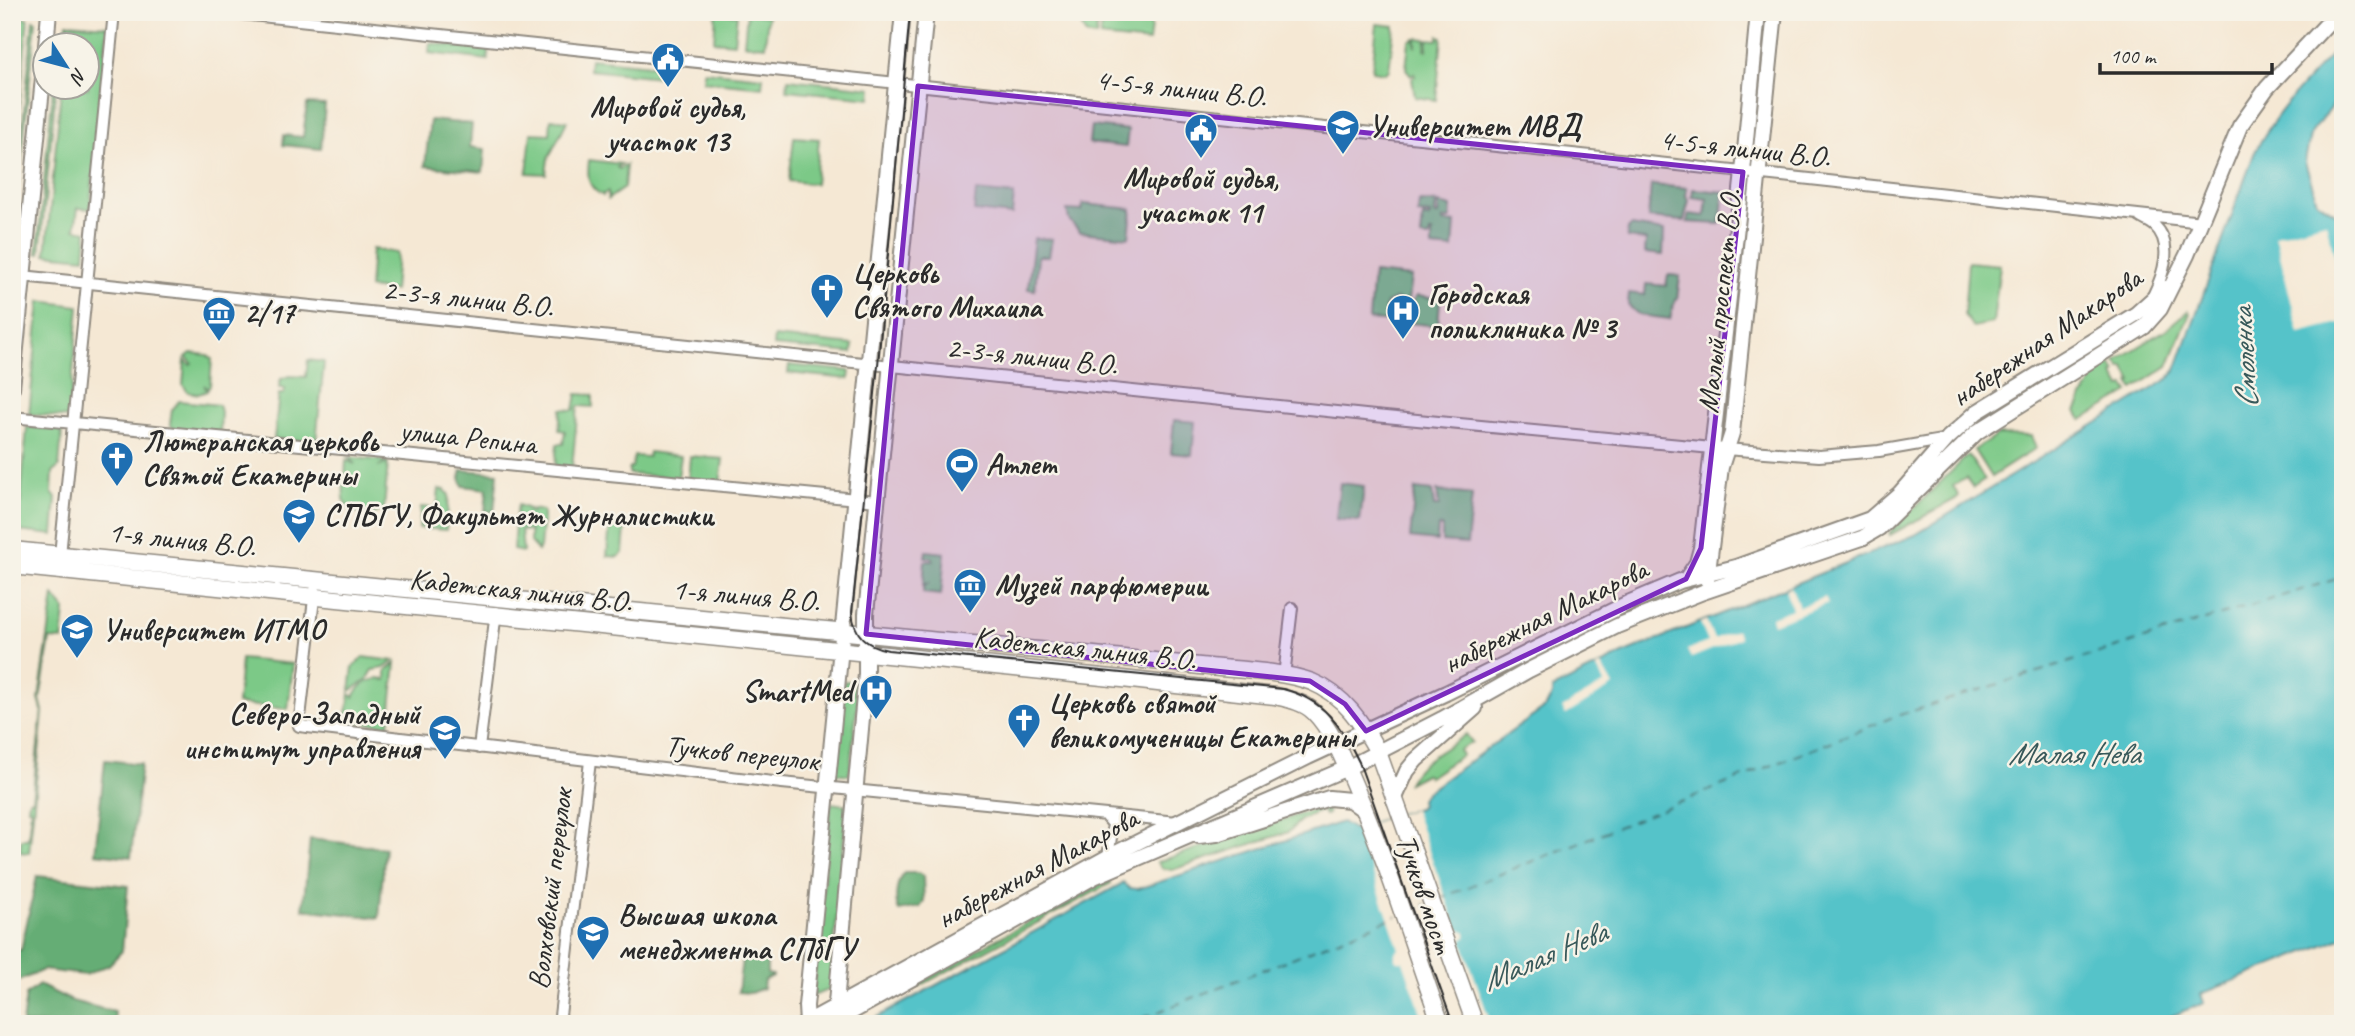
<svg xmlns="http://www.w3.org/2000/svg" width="2355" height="1036" viewBox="0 0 2355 1036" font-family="Caveat,sans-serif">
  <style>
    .green { fill: #7cc987; stroke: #547a59; stroke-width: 2 }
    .forest { fill: #65ad74; stroke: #486c50; stroke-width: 2 }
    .water { fill: #55c3c9; stroke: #40777a; stroke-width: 2 }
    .pier { fill: #f5e8d4 }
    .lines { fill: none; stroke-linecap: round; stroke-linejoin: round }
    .ferry { stroke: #38595a; stroke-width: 2; stroke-dasharray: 9 7; stroke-linecap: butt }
    .street-casing { stroke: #908a80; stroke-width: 14 }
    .secondary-casing { stroke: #908a80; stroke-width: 18 }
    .primary-casing { stroke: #908a80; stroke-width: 19 }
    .street { stroke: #fff; stroke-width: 10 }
    .secondary { stroke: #fff; stroke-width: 14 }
    .primary { stroke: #fff; stroke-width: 16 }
    .tram { stroke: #2b2b2b; stroke-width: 2 }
    .marked { fill: #7b2cbf; fill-opacity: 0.2; stroke: #7b2cbf; stroke-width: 5; stroke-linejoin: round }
    .labels { text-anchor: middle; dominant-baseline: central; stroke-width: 5; stroke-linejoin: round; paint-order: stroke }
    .street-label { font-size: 30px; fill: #2b2b2b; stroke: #f7f3e8 }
    .poi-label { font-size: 30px; font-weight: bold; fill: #2b2b2b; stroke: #f7f3e8; text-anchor: start }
    .water-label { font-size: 32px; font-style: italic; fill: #38595a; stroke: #f7f3e8 }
  </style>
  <rect width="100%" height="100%" fill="#f7f3e8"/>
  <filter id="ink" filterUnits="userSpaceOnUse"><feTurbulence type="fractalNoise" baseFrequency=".0143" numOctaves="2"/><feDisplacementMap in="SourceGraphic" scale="14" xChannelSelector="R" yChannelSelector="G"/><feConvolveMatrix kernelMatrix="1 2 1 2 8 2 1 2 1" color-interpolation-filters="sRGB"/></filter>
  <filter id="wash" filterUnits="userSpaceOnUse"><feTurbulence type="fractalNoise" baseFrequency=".00686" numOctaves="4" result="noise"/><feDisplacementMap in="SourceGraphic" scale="28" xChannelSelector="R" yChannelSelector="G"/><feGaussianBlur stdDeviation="1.57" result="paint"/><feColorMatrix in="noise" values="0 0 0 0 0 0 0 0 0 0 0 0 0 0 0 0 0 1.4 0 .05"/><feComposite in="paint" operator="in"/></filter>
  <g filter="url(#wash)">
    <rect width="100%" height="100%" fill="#f5e8d4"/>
    <!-- green -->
    <path class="green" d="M 716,12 L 737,15 L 734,43 L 714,41 Z
      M 1084,12 L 1144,12 L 1151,26 L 1149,42 L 1100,37 L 1101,27 L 1097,26 L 1096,37 L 1086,35 L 1082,27 Z
      M 747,13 L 768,16 L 765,46 L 744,44 Z
      M 12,17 L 28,18 L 12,179 Z
      M 33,20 L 36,21 L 12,251 L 12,234 Z
      M 67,23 L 108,26 L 90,209 L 78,208 L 75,229 L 87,231 L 85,258 L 46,254 L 61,88 L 88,88 L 88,46 L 65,45 Z
      M 1377,24 L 1394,26 L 1389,70 L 1385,73 L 1372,71 Z
      M 1438,36 L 1442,37 L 1436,100 L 1415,97 L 1412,78 L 1415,76 L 1414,73 L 1411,75 L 1406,69 L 1409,41 L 1414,38 L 1416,48 L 1416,38 L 1426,39 L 1425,49 L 1427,50 L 1428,39 L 1438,40 Z
      M 430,43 L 489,50 L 488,60 L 429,53 Z
      M 590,59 L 660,66 L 659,77 L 589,70 Z
      M 704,71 L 763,77 L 762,87 L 703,81 Z
      M 788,79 L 872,88 L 871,98 L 787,90 Z
      M 53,88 L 56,88 L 40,254 L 37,253 Z
      M 551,119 L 567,121 L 548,159 L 546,174 L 527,173 L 531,133 L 550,134 Z
      M 1091,126 L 1128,130 L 1126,147 L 1089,143 Z
      M 794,137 L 819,139 L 815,184 L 789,181 Z
      M 589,160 L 621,164 L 617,167 L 619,169 L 626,165 L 624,188 L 608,199 L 608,192 L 603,194 L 603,196 C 587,187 587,177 589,160 Z
      M 1651,185 L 1687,188 L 1686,196 L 1689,200 L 1684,221 L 1648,218 Z
      M 1693,189 L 1724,192 L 1720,224 L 1687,222 L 1689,214 L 1705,216 L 1707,199 L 1692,197 Z
      M 976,191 L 1014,195 L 1012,215 L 974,211 Z
      M 1419,202 L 1436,203 L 1435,215 L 1438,215 L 1439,204 L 1451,207 L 1450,219 L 1443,219 L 1443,222 L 1455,223 L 1453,249 L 1432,247 L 1432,233 L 1430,233 L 1429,238 L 1421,237 L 1423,217 L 1429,218 L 1430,215 L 1418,214 Z
      M 1744,203 L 1752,203 L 1732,391 L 1723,422 L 1721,423 Z
      M 1083,204 L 1132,209 L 1129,237 L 1080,232 L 1069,220 L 1067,210 L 1082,211 Z
      M 1631,226 L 1664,231 L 1663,255 L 1645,253 L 1646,240 L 1627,238 L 1628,229 Z
      M 1034,238 L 1052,239 L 1049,256 L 1038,256 L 1035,290 L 1028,289 Z
      M 372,249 L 397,253 L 394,291 L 369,288 Z
      M 1968,262 L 2000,265 L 1993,323 L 1973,327 L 1964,315 Z
      M 1373,273 L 1411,277 L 1408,300 L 1404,307 L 1401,301 L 1396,299 L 1386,303 L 1385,309 L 1388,313 L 1399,315 L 1395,322 L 1369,320 Z
      M 1668,275 L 1680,276 L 1677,299 L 1675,300 L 1670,319 L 1639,315 L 1628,305 L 1629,293 L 1645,295 L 1646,284 L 1666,286 Z
      M 1416,296 L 1440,299 L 1438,326 L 1400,322 Z
      M 40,301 L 79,306 L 69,418 L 29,414 Z
      M 2188,311 L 2190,313 L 2168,366 L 2133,389 L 2130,383 L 2132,381 L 2124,367 L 2121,368 L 2116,361 L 2167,329 Z
      M 774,337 L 853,345 L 852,353 L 773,346 Z
      M 191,353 L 207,355 L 212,359 L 210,386 L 208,389 L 204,385 L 207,391 L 199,394 L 188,392 L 183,385 L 185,360 L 190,365 L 192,363 L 186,357 Z
      M 308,360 L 324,362 L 316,442 L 274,439 L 279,394 L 284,394 L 285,389 L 279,388 L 281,379 L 289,376 L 306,377 Z
      M 2111,364 L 2116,372 L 2113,374 L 2121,387 L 2125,386 L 2129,392 L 2082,420 L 2076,411 L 2096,373 Z
      M 789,365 L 850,371 L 849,379 L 788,373 Z
      M 577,394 L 593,395 L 593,407 L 578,406 L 572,468 L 555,466 L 557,444 L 563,444 L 565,431 L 559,430 L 561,409 L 574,410 Z
      M 179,401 L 219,405 L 221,412 L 220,433 L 173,428 L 170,424 L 172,410 Z
      M 1174,420 L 1195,422 L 1192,455 L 1171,453 Z
      M 27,427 L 62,430 L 62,432 L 59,467 L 53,472 L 52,493 L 56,498 L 53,535 L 18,531 Z
      M 1998,435 L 2031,436 L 2036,448 L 1991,477 L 1974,450 Z
      M 649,452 L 681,456 L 678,478 L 629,474 L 629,468 L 632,468 L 634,456 L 648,457 Z
      M 1968,455 L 1985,480 L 1973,488 L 1966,478 L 1953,486 L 1959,497 L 1890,535 L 1889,533 Z
      M 690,456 L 723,459 L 720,483 L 688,480 Z
      M 348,457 L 386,461 L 378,467 L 388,463 L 384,509 C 376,514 372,515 363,513 C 341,511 343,498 344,480 L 347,478 L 345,477 L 346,460 L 355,464 Z
      M 1340,483 L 1364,486 L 1360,521 L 1336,519 Z
      M 439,489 L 445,490 L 449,495 L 446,530 L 419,528 L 421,507 L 437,508 Z
      M 1415,489 L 1432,491 L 1434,506 L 1439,506 L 1437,491 L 1472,495 L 1467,544 L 1442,542 L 1442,527 L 1438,527 L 1437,541 L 1410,538 Z
      M 518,505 L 529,509 L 527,511 L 532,512 L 532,509 L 543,511 L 543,524 L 535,523 L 535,527 L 542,527 L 540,548 L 538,551 L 530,542 L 530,531 L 521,530 L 523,552 L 513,550 L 515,525 L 519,525 L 519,520 L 515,521 Z
      M 610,524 L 621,525 L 625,528 L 623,553 L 618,557 L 607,556 Z
      M 926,551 L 945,553 L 941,595 L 923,593 L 923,587 L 929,583 L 923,585 L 925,561 L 933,561 L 932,558 L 925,557 Z
      M 54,596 L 65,610 L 62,640 L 50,639 L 40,699 L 43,711 L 29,853 L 20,852 L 21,839 L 28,839 L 31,809 L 28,808 L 29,800 L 32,800 L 42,710 L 39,699 Z
      M 363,657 L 394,661 L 384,668 L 373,670 L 367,680 L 350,691 L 353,667 Z
      M 241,659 L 293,664 L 288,709 L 237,704 Z
      M 396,663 L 389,725 L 348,722 L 346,719 L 350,694 L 354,697 C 359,685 373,676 386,680 L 386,671 Z
      M 844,681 L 860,682 L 849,775 L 833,773 Z
      M 1466,734 L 1472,742 L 1459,750 L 1462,755 L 1429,777 L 1425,774 L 1408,783 C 1419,759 1446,750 1466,734 Z
      M 831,803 L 847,805 L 830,989 L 813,996 Z
      M 1327,805 L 1328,814 L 1325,815 L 1322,810 L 1301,820 L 1288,832 L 1172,870 L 1162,868 L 1157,862 Z
      M 1109,878 L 1111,883 L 907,993 L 905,989 Z"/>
    <!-- forest -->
    <path class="forest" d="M 307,104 L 325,105 L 321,149 L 283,145 L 284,135 L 303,137 Z
      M 430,120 L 472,124 L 470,147 L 485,149 L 483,172 L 425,166 Z
      M 462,470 L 498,473 L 494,512 L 485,511 L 487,489 L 463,486 L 460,478 Z
      M 105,760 L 141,764 L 131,857 L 95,853 Z
      M 310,839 L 385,848 L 379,918 L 303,909 Z
      M 904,873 L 918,873 L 923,876 L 924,902 L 920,907 L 899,911 C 894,901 896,881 904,873 Z
      M 37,876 L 128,886 L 122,951 L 109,965 L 85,975 L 43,970 L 12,984 L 12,950 L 21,950 Z
      M 742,959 L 767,961 L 767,974 L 773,975 L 773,976 L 764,980 L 763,988 L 751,993 L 738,992 Z
      M 39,985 L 72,1001 L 115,1012 L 114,1024 L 22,1024 L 26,995 Z"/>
    <!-- water -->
    <path class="water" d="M 2343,42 L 2343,91 L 2310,135 L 2305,162 L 2317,201 L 2343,218 L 2343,937 L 2201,994 L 2204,1003 L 2152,1024 L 865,1024 L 1123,883 L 1129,888 L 1138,889 L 1342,822 L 1353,829 L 1418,808 L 1421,805 L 1420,800 L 1425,793 L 1546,707 L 1552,695 L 1552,689 L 1627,652 L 1915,535 L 2168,379 L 2176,370 L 2254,154 C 2275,111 2310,77 2343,42 Z"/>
    <!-- pier -->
    <path class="pier" d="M 2326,222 L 2343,291 L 2343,322 L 2299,333 L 2275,235 Z
      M 1791,586 L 1799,607 L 1825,597 L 1828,603 L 1773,624 L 1771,617 L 1792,609 L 1785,589 Z
      M 1706,620 L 1714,639 L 1737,630 L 1740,638 L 1691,658 L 1687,650 L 1708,642 L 1700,623 Z
      M 1601,665 L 1613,686 L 1566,715 L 1562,708 L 1605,683 L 1596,667 Z
      M 1414,809 L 1457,928 L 1466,932 L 1466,937 L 1462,941 L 1491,1024 L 1425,1024 L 1403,961 L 1398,961 L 1395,958 L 1395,953 L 1399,949 L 1357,828 Z"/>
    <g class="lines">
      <!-- ferry -->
      <path class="ferry" d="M 1438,899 L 1893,717 L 2343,577
        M 1409,911 L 1426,904
        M 1128,1024 L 1397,916"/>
    </g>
  </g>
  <g filter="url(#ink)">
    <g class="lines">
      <defs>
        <path id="street" d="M 222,12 L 1810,179 L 2202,222
          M 2140,217 C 2144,220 2151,222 2155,226 C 2174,244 2163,276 2153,296
          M 12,275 L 1375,416 L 1712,448 L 1819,456 L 1879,451 L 1948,439
          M 12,417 L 877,501
          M 60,555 L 114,12
          M 315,590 L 299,726 L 782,783 L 1177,822
          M 1284,676 L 1292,608
          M 479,748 L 496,612
          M 1105,815 L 1113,824 L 1108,857
          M 559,1024 L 590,761"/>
        <path id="secondary" d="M 46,46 L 49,12
          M 12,388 L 46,48
          M 1686,579 L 1697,563 L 1701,548 L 1743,172 L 1758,12
          M 1707,580 L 1721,467 L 1732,433 L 1775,12
          M 1394,800 L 1407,771 L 1416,760 L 1475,708
          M 1199,836 L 1217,834 L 1329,798 L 1350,800 L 1365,811
          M 835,1014 L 866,674 L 866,614 L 926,12
          M 804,1024 L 1108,857 L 1308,757 L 1446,693 L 1628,603 L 1680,581 L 1736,567 L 1870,519 L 1900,493 L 1948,438 L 1977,412 L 2136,314 L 2165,288
          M 807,1024 L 806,1006 L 903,12
          M 830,1024 L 1096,876 L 1347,768 L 1442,719 L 1529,670 L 1617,626 L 1703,592 L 1862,538 L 1879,528 L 1977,432 L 2144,327 L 2160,309 L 2187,255 L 2240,126 L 2267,88 L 2338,12"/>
        <path id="primary" d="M 12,550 C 315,578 616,612 919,639 C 1013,648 1106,655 1200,666 C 1234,670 1279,670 1312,682 C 1344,695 1362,723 1378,752 L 1475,1024
          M 12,566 L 1122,679 L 1275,696 C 1288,699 1304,702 1314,712 C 1332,730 1343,759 1353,782 C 1387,861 1412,943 1441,1024"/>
      </defs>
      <!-- street casing -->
      <use href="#street" class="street-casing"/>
      <!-- secondary casing -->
      <use href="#secondary" class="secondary-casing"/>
      <!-- primary casing -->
      <use href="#primary" class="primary-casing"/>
      <!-- street -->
      <use href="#street" class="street"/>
      <!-- secondary -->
      <use href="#secondary" class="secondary"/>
      <!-- primary -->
      <use href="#primary" class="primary"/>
      <!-- tram -->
      <path class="tram" d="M 910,12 L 878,365 L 852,612 C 854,635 866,646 888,650 L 1283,689 C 1323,699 1342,726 1359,762 L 1453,1024"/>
    </g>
  </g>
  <!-- marked area -->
  <path class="marked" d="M 918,86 L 1743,172 L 1701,548 L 1686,579 L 1366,731 L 1345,704 L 1310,681 L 866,634 Z"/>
  <!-- icons -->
  <defs>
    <symbol id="civic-pin" viewBox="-11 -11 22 30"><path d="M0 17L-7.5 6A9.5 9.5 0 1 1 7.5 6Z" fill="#1f6fb2" stroke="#f7f3e8"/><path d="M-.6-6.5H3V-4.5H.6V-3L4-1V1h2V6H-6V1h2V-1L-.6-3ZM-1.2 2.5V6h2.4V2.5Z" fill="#fff"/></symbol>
    <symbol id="university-pin" viewBox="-11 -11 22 30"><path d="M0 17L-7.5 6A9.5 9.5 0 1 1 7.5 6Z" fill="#1f6fb2" stroke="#f7f3e8"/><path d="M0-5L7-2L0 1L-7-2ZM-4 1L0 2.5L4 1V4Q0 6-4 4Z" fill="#fff"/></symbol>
    <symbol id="church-pin" viewBox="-11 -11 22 30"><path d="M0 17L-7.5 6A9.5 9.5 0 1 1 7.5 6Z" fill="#1f6fb2" stroke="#f7f3e8"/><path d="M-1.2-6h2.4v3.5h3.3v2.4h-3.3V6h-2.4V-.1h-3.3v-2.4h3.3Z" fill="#fff"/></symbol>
    <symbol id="hospital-pin" viewBox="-11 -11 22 30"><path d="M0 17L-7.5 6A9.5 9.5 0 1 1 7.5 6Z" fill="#1f6fb2" stroke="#f7f3e8"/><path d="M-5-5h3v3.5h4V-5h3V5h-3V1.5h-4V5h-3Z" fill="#fff"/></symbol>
    <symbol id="museum-pin" viewBox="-11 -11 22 30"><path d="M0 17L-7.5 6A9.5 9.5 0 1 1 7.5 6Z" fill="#1f6fb2" stroke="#f7f3e8"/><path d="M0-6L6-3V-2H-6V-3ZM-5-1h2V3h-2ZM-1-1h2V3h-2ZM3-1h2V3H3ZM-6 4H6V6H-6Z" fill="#fff"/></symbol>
    <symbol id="stadium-pin" viewBox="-11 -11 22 30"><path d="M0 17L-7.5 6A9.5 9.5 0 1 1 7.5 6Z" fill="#1f6fb2" stroke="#f7f3e8"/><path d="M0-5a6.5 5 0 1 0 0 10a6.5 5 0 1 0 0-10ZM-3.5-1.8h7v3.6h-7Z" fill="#fff"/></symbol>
  </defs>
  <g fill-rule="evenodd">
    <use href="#civic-pin" x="649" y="40" width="38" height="52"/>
    <use href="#university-pin" x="1324" y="107" width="38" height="52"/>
    <use href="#civic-pin" x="1182" y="111" width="38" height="52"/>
    <use href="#church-pin" x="808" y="271" width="38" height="52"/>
    <use href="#hospital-pin" x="1384" y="292" width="38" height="52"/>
    <use href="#museum-pin" x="200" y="294" width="38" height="52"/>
    <use href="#church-pin" x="98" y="439" width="38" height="52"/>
    <use href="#stadium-pin" x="943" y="445" width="38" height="52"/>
    <use href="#university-pin" x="280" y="496" width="38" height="52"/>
    <use href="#museum-pin" x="951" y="566" width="38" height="52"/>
    <use href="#university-pin" x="58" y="611" width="38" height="52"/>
    <use href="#hospital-pin" x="857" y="672" width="38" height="52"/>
    <use href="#church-pin" x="1005" y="701" width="38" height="52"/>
    <use href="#university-pin" x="426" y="712" width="38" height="52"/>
    <use href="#university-pin" x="574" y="913" width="38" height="52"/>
  </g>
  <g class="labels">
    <!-- street labels -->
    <g class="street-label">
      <text transform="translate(1181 88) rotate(6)">4-5-я линии В.О.</text>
      <text transform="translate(1745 148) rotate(6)">4-5-я линии В.О.</text>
      <text transform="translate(468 298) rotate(6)">2-3-я линии В.О.</text>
      <text transform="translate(1719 301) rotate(-84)">Малый проспект В.О.</text>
      <text transform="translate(2046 337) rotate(-34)">набережная Макарова</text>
      <text transform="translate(1032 356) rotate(6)">2-3-я линии В.О.</text>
      <text transform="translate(468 437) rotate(6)">улица Репина</text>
      <text transform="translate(182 539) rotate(6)">1-я линия В.О.</text>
      <text transform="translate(521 590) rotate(6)">Кадетская линия В.О.</text>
      <text transform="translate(746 595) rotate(5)">1-я линия В.О.</text>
      <text transform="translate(1545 616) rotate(-26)">набережная Макарова</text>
      <text transform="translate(1085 648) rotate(6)">Кадетская линия В.О.</text>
      <text transform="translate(742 753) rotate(6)">Тучков переулок</text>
      <text transform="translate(1037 868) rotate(-28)">набережная Макарова</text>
      <text transform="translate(550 889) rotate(-83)">Волховский переулок</text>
      <text transform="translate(1425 894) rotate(71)">Тучков мост</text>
    </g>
    <!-- poi labels -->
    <g class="poi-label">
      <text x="668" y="107" text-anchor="middle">Мировой судья,<tspan x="668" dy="34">участок 13</tspan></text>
      <text x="1368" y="126">Университет МВД</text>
      <text x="1201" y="178" text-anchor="middle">Мировой судья,<tspan x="1201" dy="34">участок 11</tspan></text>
      <text x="852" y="273">Церковь<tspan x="852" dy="34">Святого Михаила</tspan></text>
      <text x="1428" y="294">Городская<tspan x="1428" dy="34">поликлиника № 3</tspan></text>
      <text x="244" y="313">2/17</text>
      <text x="142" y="441">Лютеранская церковь<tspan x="142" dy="34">Святой Екатерины</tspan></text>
      <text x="986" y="464">Атлет</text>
      <text x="324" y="515">СПБГУ, Факультет Журналистики</text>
      <text x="995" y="585">Музей парфюмерии</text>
      <text x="102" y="630">Университет ИТМО</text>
      <text x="852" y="691" text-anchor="end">SmartMed</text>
      <text x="1048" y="703">Церковь святой<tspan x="1048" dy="34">великомученицы Екатерины</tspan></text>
      <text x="420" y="714" text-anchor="end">Северо-Западный<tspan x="420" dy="34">институт управления</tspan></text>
      <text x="618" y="915">Высшая школа<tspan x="618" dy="34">менеджмента СПбГУ</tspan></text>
    </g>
    <!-- water labels -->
    <g class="water-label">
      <text transform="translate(2244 358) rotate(-93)">Смоленка</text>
      <text x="2074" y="753">Малая Нева</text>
      <text transform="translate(1544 956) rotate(-23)">Малая Нева</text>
    </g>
  </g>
  <!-- margin -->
  <rect width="2355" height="1036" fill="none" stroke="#f7f3e8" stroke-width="42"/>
  <!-- north arrow -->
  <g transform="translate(66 66) rotate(126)"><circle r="33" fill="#f7f3e8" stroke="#a5a39c" stroke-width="2"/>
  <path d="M0-5L12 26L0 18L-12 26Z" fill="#1f6fb2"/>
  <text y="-10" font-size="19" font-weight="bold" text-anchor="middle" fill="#2b2b2b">N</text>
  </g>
  <!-- scale -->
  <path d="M2100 63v10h172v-10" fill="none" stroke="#2b2b2b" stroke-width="3.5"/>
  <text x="2110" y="63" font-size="21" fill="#2b2b2b" stroke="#f7f3e8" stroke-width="5" paint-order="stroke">100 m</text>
</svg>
